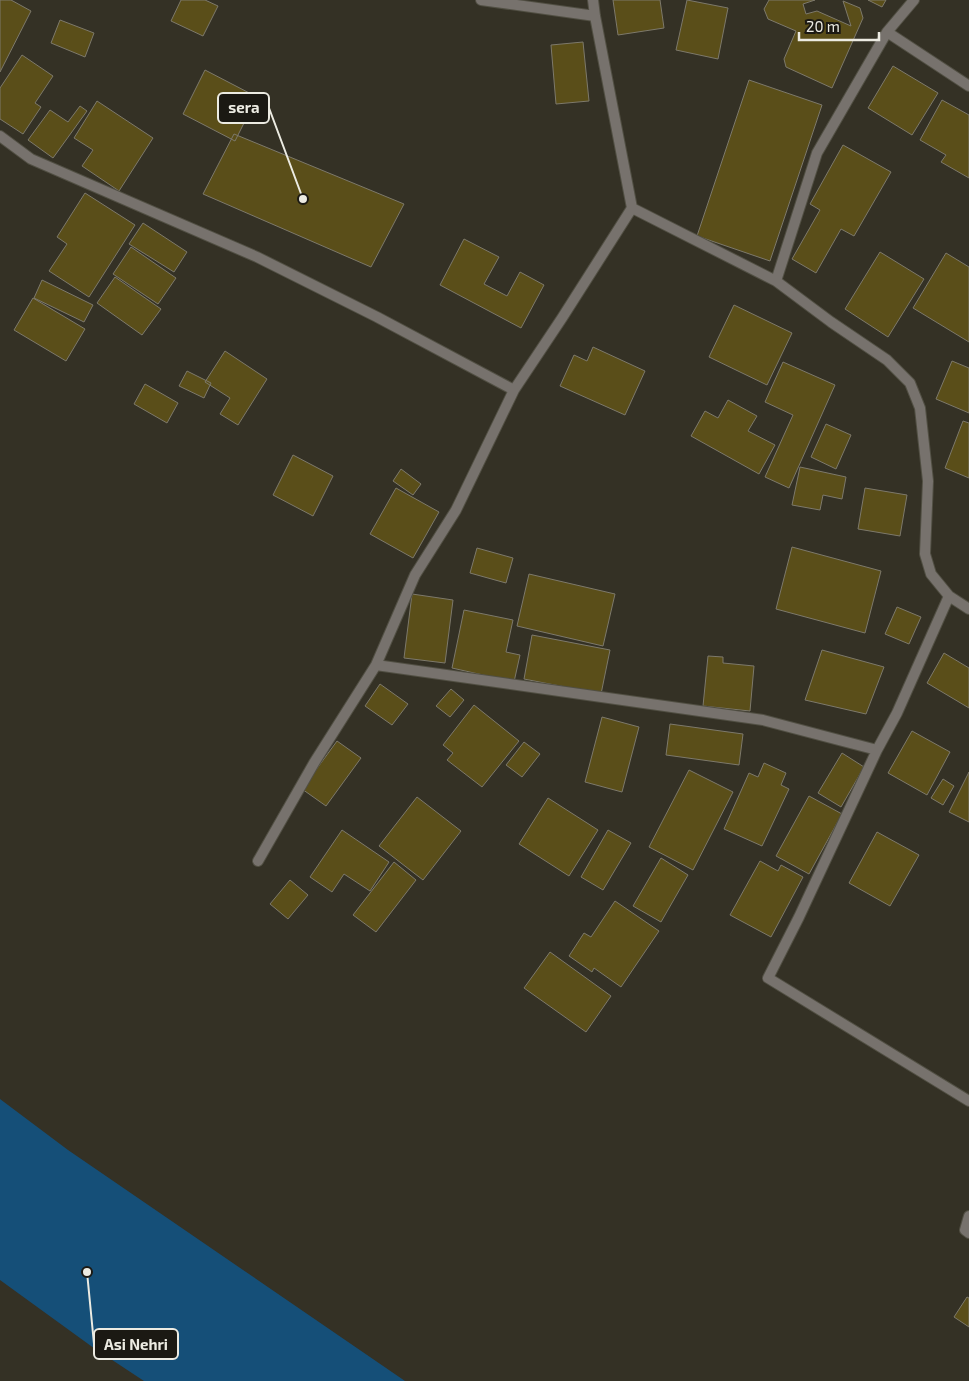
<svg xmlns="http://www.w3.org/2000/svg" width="969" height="1381" viewBox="0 0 969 1381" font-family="'Exo 2',sans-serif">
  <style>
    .water { fill: #154f78 }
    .building { fill: #5a4e19; stroke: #7d796b }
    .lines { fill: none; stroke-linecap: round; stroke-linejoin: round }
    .minor-casing { stroke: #514f43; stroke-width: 12 }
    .minor { stroke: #77726d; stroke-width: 10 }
    .leader { fill: none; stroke: #ecebe2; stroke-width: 2 }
    .callout-dot { fill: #ecebe2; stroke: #1b1913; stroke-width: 2 }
    .callout { fill: #1b1913; stroke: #ecebe2; stroke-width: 2 }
    .callout-label { font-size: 15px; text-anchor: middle; font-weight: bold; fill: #ecebe2 }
  </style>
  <rect width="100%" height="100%" fill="#343125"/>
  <!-- water -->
  <path class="water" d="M 0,1099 L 68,1150 L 405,1381 L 144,1381 L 91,1346 L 0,1280 Z"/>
  <!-- building -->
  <path class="building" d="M 0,0 L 11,0 L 31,11 L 0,72 Z
    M 181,0 L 205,0 L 218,6 L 203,36 L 171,21 Z
    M 613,0 L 660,0 L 664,28 L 618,35 Z
    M 687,0 L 728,8 L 718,59 L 676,50 Z
    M 769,0 L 815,0 L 803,4 L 806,14 L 817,11 L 851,26 L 843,1 L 860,8 L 863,18 L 832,88 L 786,67 L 784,59 L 796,31 L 768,19 L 764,9 Z
    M 868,0 L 886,0 L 882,7 Z
    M 60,20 L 94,33 L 85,57 L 51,43 Z
    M 583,42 L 589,101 L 556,104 L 551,45 Z
    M 22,55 L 53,76 L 35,103 L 41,107 L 23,134 L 0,119 L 0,88 Z
    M 893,66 L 938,93 L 912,135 L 868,108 Z
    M 205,70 L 257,97 L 235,141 L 183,114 Z
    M 749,80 L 822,105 L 770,261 L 697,236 Z
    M 942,100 L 969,115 L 969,178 L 941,162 L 946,155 L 920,140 Z
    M 97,101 L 153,138 L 119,191 L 82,166 L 93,150 L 74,138 Z
    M 80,106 L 87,111 L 53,158 L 28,140 L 50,110 L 68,122 Z
    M 234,134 L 404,204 L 371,267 L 203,194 Z
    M 843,145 L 891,172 L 854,236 L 841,229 L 816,273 L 792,259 L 820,210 L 810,204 Z
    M 85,193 L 135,225 L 89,297 L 49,271 L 67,244 L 57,237 Z
    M 143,223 L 187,252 L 174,272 L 129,244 Z
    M 464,239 L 499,257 L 484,284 L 507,296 L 520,272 L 544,285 L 521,328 L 440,285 Z
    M 131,247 L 176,278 L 158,304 L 113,274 Z
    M 880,252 L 924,279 L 888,337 L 845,309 Z
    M 946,253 L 969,267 L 969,342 L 913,308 Z
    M 115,277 L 161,309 L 142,335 L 97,303 Z
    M 42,280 L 93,305 L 84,322 L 34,298 Z
    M 33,298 L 85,329 L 66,361 L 14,330 Z
    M 734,305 L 792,333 L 767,385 L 709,357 Z
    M 593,347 L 645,371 L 625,415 L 560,386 L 574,355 L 587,361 Z
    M 225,351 L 267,379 L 238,425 L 220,414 L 230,398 L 205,382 Z
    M 952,361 L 969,368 L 969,413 L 936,399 Z
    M 783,362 L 835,385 L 789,488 L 765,477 L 793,415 L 765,402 Z
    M 187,371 L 211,383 L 204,398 L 179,386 Z
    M 145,384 L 178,403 L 167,423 L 134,404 Z
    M 728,400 L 757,416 L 748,431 L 775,445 L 759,474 L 691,436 L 705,411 L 718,418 Z
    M 963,421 L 969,423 L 969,478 L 945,468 Z
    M 826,424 L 851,435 L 836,469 L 811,457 Z
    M 293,455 L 333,476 L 313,516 L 273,495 Z
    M 800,467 L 846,477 L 842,499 L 823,495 L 820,510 L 792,505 Z
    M 401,469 L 421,484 L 413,495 L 393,481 Z
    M 396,488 L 439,512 L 413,558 L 370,534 Z
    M 865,488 L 907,495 L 900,536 L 858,529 Z
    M 792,547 L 881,571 L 865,633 L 776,609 Z
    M 477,548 L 513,558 L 506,583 L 470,573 Z
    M 529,574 L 615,594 L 603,646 L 517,626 Z
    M 412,594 L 453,600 L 445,663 L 404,658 Z
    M 897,607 L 921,617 L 909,644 L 885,634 Z
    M 464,610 L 513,620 L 506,652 L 520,655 L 514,682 L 452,668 Z
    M 532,635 L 610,650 L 601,694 L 524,679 Z
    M 822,650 L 884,667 L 866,714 L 805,700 Z
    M 944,653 L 969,668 L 969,708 L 927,683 Z
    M 708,656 L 723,657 L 723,663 L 754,666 L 750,711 L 703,706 Z
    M 380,684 L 408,704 L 392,725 L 365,706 Z
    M 451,689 L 464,700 L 450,717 L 436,706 Z
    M 474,705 L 519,741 L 482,787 L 447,760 L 453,753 L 443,745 Z
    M 602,717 L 639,727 L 622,792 L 585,782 Z
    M 670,724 L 743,734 L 739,765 L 666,755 Z
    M 912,731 L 950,752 L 927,795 L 888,773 Z
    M 337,741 L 361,758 L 326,806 L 302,789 Z
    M 524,742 L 540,754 L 522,777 L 506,765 Z
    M 842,753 L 864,767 L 841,807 L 818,793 Z
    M 764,763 L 786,773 L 781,785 L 789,789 L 762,846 L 724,829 L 749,773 L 758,777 Z
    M 689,770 L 733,792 L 693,870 L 649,847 Z
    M 969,772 L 969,822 L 949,812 Z
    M 943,779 L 954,786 L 943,805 L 931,798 Z
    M 809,796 L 842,814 L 809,874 L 776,856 Z
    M 417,797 L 461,831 L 423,880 L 379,846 Z
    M 548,798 L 598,830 L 569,876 L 519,844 Z
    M 342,830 L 389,862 L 370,891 L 344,874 L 332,892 L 310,877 Z
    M 608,830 L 631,843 L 603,890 L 581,877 Z
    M 877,832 L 919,855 L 890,906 L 849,883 Z
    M 661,858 L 688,875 L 661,922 L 633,906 Z
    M 760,861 L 778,871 L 781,865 L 803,877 L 771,937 L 730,915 Z
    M 394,862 L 416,880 L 376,932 L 353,915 Z
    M 290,880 L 308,895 L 288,919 L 270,904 Z
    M 615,901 L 659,931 L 621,987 L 594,968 L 592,972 L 569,956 L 584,933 L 591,937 Z
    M 550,952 L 611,996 L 586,1032 L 524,988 Z
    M 967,1297 L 969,1298 L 969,1327 L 954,1317 Z"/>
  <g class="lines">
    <defs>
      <path id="minor" d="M 481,0 L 595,16
        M 914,0 L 887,32 L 817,153 L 776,281 L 831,322 L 887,360 L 910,383 L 920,408 L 928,481 L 925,554 L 931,574 L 949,596 L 969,609
        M 887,32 L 969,86
        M 0,136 L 31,159 L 257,257 L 377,317 L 514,390
        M 632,208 L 776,281
        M 949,596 L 897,713 L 877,750 L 799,917 L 768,978 L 969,1101
        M 376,665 L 763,720 L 877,750
        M 258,861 L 314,763 L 376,665 L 415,575 L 456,510 L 514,390 L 562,318 L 632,208 L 595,16 L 593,0
        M 969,1216 L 965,1230 L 969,1233"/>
    </defs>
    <!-- minor casing -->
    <use href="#minor" class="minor-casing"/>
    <!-- minor -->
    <use href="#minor" class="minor"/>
  </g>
  <!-- callouts -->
  <path class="leader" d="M303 199L269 108M87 1272L94 1344"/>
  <g class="callout-dot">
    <circle cx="303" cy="199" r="5"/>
    <circle cx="87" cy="1272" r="5"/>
  </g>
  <g class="callout">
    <rect x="218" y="93" width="51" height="30" rx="5"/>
    <rect x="94" y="1329" width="84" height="30" rx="5"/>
  </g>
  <g class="callout-label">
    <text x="244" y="113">sera</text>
    <text x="136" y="1350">Asi Nehri</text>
  </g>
  <!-- scale -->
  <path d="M799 32v8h80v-8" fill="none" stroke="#ecebe2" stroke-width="2.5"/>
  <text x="806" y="32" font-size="15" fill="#ecebe2" stroke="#1b1913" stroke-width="4" paint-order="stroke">20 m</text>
</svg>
